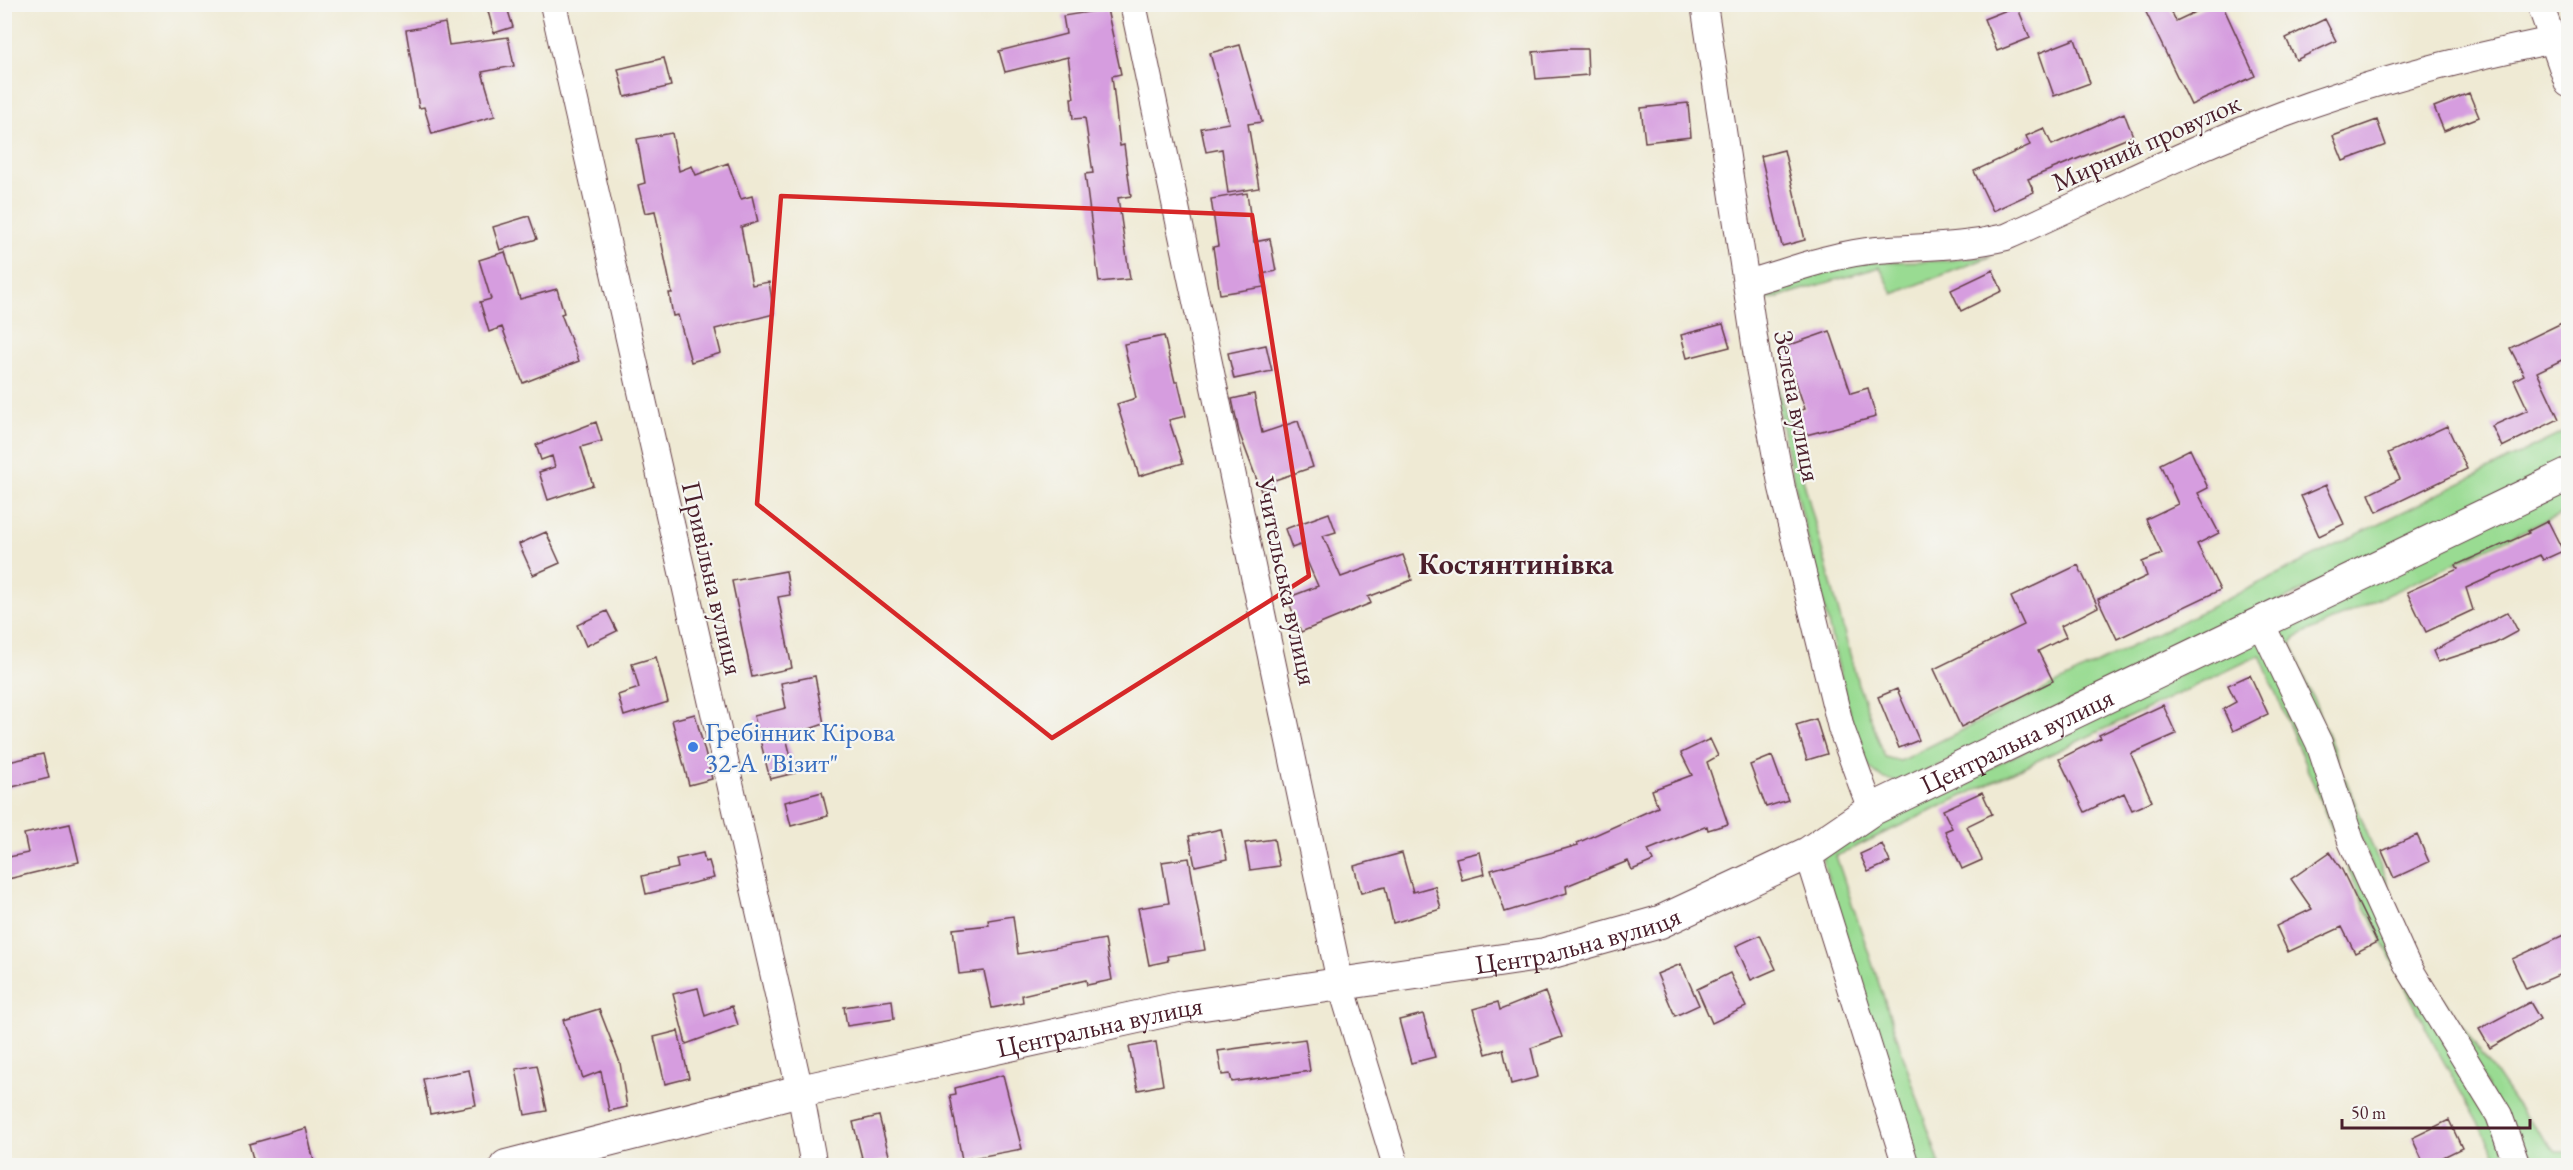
<svg xmlns="http://www.w3.org/2000/svg" width="2573" height="1170" viewBox="0 0 2573 1170" font-family="'EB Garamond',serif">
  <style>
    .green { fill: #99db92; stroke: #727d5e; stroke-width: 1.5 }
    .building { fill: #d69ddf }
    .lines { fill: none; stroke-linecap: round; stroke-linejoin: round }
    .minor-casing { stroke: #633d44; stroke-width: 28 }
    .tertiary-casing { stroke: #633d44; stroke-width: 34 }
    .minor { stroke: #fff; stroke-width: 26 }
    .tertiary { stroke: #fff; stroke-width: 32 }
    .marked { fill: none; stroke: #d62828; stroke-width: 4.5; stroke-linejoin: round }
    .shop-dot { fill: #3f7fe0; stroke: #f6f6f2; stroke-width: 2 }
    .labels { text-anchor: middle; dominant-baseline: central; stroke-width: 4.5; stroke-linejoin: round; paint-order: stroke }
    .street-label { font-size: 27px; fill: #4a1f2b; stroke: #f6f6f2 }
    .shop-label { font-size: 27px; fill: #366cbe; stroke: #f6f6f2; text-anchor: start }
    .quarter-label { font-size: 30px; font-weight: bold; fill: #4a1f2b; stroke: #f6f6f2 }
  </style>
  <rect width="100%" height="100%" fill="#f6f6f2"/>
  <filter id="ink" filterUnits="userSpaceOnUse"><feTurbulence type="fractalNoise" baseFrequency=".0167" numOctaves="2"/><feDisplacementMap in="SourceGraphic" scale="12" xChannelSelector="R" yChannelSelector="G"/><feConvolveMatrix kernelMatrix="1 2 1 2 8 2 1 2 1" color-interpolation-filters="sRGB"/></filter>
  <filter id="wash" filterUnits="userSpaceOnUse"><feTurbulence type="fractalNoise" baseFrequency=".008" numOctaves="4" result="noise"/><feDisplacementMap in="SourceGraphic" scale="24" xChannelSelector="R" yChannelSelector="G"/><feGaussianBlur stdDeviation="1.35" result="paint"/><feColorMatrix in="noise" values="0 0 0 0 0 0 0 0 0 0 0 0 0 0 0 0 0 1.4 0 .05"/><feComposite in="paint" operator="in"/></filter>
  <g filter="url(#wash)">
    <rect width="100%" height="100%" fill="#efead4"/>
    <!-- green -->
    <path class="green" d="M 1992,256 L 1893,294 L 1880,267 L 1761,302 L 1772,363 L 1858,684 L 1885,757 L 1900,761 L 2568,430 L 2568,463 L 1904,782 C 1877,781 1871,772 1858,749 L 1787,451 L 1756,299 L 1767,285 L 1850,262 L 1940,261 Z
      M 2568,484 L 2568,510 L 2295,638 L 2291,643 L 2398,910 L 2430,978 L 2521,1112 L 2556,1152 L 2568,1152 L 2568,1165 L 2548,1165 L 2524,1149 L 2410,959 L 2275,626 Z
      M 2261,634 L 2353,852 L 2501,1130 L 2507,1165 L 2494,1165 L 2497,1157 L 2435,1046 L 2360,897 L 2260,655 L 1836,856 L 1940,1165 L 1911,1165 L 1821,855 L 1826,849 Z"/>
    <g id="blocks">
      <!-- building -->
      <path class="building" d="M 486,4 L 506,4 L 513,27 L 494,33 Z
        M 2142,4 L 2168,4 L 2176,21 L 2212,4 L 2222,4 L 2255,76 L 2191,105 Z
        M 2017,6 L 2030,38 L 1997,51 L 1984,19 Z
        M 1107,9 L 1121,74 L 1112,76 L 1120,146 L 1124,145 L 1131,196 L 1118,198 L 1130,279 L 1099,282 L 1085,174 L 1093,173 L 1085,118 L 1073,119 L 1071,98 L 1074,98 L 1068,57 L 1005,72 L 999,51 L 1066,34 L 1063,16 Z
        M 2325,19 L 2336,41 L 2296,60 L 2286,38 Z
        M 445,23 L 449,45 L 508,37 L 514,66 L 482,72 L 495,116 L 432,134 L 424,107 L 419,108 L 406,30 Z
        M 2075,39 L 2090,83 L 2054,96 L 2039,53 Z
        M 1240,45 L 1262,122 L 1248,124 L 1259,188 L 1228,193 L 1222,149 L 1206,152 L 1201,128 L 1229,123 L 1210,53 Z
        M 1563,49 L 1587,49 L 1588,75 L 1536,79 L 1533,52 Z
        M 664,58 L 671,86 L 625,97 L 618,69 Z
        M 2469,93 L 2479,117 L 2444,131 L 2434,107 Z
        M 1688,103 L 1691,137 L 1645,142 L 1641,108 Z
        M 2124,113 L 2133,136 L 2028,179 L 2034,192 L 1993,211 L 1974,171 L 2030,145 L 2026,136 L 2044,128 L 2052,145 Z
        M 2377,120 L 2386,145 L 2343,161 L 2333,136 Z
        M 672,133 L 679,171 L 692,166 L 696,175 L 728,163 L 741,199 L 752,196 L 758,222 L 741,227 L 752,285 L 769,282 L 774,314 L 715,329 L 721,353 L 691,362 L 678,315 L 673,316 L 669,293 L 672,293 L 655,211 L 645,213 L 638,185 L 645,183 L 637,139 Z
        M 1784,150 L 1805,240 L 1782,246 L 1761,156 Z
        M 1247,193 L 1254,242 L 1270,239 L 1276,271 L 1262,274 L 1264,287 L 1220,294 L 1213,247 L 1218,246 L 1211,199 Z
        M 529,216 L 537,239 L 500,250 L 493,227 Z
        M 505,252 L 520,299 L 557,289 L 564,313 L 561,314 L 579,361 L 523,383 L 502,327 L 489,332 L 480,302 L 491,299 L 479,260 Z
        M 1993,270 L 2002,291 L 1961,311 L 1951,290 Z
        M 2568,320 L 2568,357 L 2537,372 L 2559,419 L 2502,447 L 2492,426 L 2528,410 L 2514,380 L 2524,375 L 2510,348 Z
        M 1723,324 L 1730,347 L 1687,358 L 1681,335 Z
        M 1830,331 L 1851,393 L 1868,388 L 1876,417 L 1798,437 L 1791,413 L 1805,409 L 1784,347 Z
        M 1164,336 L 1175,382 L 1178,382 L 1186,416 L 1169,420 L 1183,463 L 1139,476 L 1117,404 L 1136,398 L 1124,344 Z
        M 1266,345 L 1272,371 L 1234,379 L 1228,353 Z
        M 1254,394 L 1262,433 L 1298,421 L 1313,467 L 1272,481 L 1274,488 L 1261,491 L 1239,432 L 1232,399 Z
        M 596,422 L 602,441 L 581,447 L 593,485 L 548,500 L 539,472 L 555,467 L 552,456 L 541,460 L 536,445 Z
        M 2447,426 L 2467,469 L 2377,512 L 2369,494 L 2400,479 L 2388,453 Z
        M 2190,449 L 2208,488 L 2198,493 L 2219,533 L 2197,544 L 2220,590 L 2117,639 L 2098,599 L 2147,576 L 2142,562 L 2162,554 L 2146,519 L 2178,504 L 2160,464 Z
        M 2326,485 L 2344,524 L 2319,536 L 2301,496 Z
        M 1329,513 L 1336,532 L 1323,536 L 1341,577 L 1403,555 L 1412,580 L 1368,597 L 1371,603 L 1301,632 L 1287,598 L 1318,586 L 1300,545 L 1292,548 L 1285,529 Z
        M 2548,521 L 2563,551 L 2543,560 L 2540,555 L 2466,588 L 2473,610 L 2426,632 L 2407,592 L 2458,569 L 2456,565 L 2529,533 L 2528,531 Z
        M 546,532 L 560,563 L 533,575 L 519,544 Z
        M 2078,565 L 2098,607 L 2061,626 L 2066,637 L 2038,651 L 2053,681 L 1961,727 L 1934,669 L 2024,625 L 2011,597 Z
        M 786,571 L 790,595 L 778,597 L 792,668 L 752,677 L 732,581 Z
        M 607,611 L 617,631 L 586,646 L 577,625 Z
        M 2508,612 L 2518,631 L 2494,644 L 2438,662 L 2433,651 Z
        M 656,657 L 668,702 L 624,716 L 618,695 L 639,688 L 632,664 Z
        M 2250,675 L 2268,714 L 2233,731 L 2223,709 L 2236,702 L 2228,685 Z
        M 815,676 L 824,724 L 786,737 L 795,773 L 770,779 L 754,716 L 786,708 L 781,683 Z
        M 1897,689 L 1919,740 L 1899,748 L 1878,697 Z
        M 2163,705 L 2176,734 L 2131,754 L 2152,801 L 2132,810 L 2124,793 L 2085,812 L 2059,759 L 2101,738 L 2099,735 Z
        M 695,714 L 712,779 L 689,785 L 672,720 Z
        M 1816,719 L 1827,754 L 1807,760 L 1796,725 Z
        M 1710,739 L 1718,756 L 1707,762 L 1728,824 L 1708,830 L 1707,826 L 1648,850 L 1653,861 L 1632,870 L 1628,861 L 1566,886 L 1567,893 L 1505,912 L 1491,870 L 1578,845 L 1577,843 L 1658,807 L 1652,790 L 1692,775 L 1681,753 Z
        M 43,754 L 49,778 L 4,789 L 4,763 Z
        M 1772,756 L 1788,800 L 1766,807 L 1750,765 Z
        M 822,792 L 828,816 L 791,826 L 785,802 Z
        M 1982,792 L 1992,814 L 1967,826 L 1982,860 L 1962,869 L 1945,831 L 1952,828 L 1943,810 Z
        M 70,824 L 79,862 L 8,879 L 4,858 L 28,853 L 24,834 Z
        M 1221,829 L 1227,859 L 1195,866 L 1189,836 Z
        M 2417,835 L 2429,862 L 2394,878 L 2382,851 Z
        M 1274,839 L 1279,866 L 1250,870 L 1245,843 Z
        M 1882,844 L 1890,862 L 1868,872 L 1860,854 Z
        M 1480,852 L 1485,874 L 1462,880 L 1456,858 Z
        M 2330,852 L 2342,870 L 2377,942 L 2355,953 L 2342,927 L 2288,952 L 2276,926 L 2312,909 L 2291,879 Z
        M 703,853 L 705,862 L 709,861 L 714,878 L 646,894 L 642,876 L 678,868 L 676,859 Z
        M 1402,853 L 1413,892 L 1435,886 L 1441,909 L 1393,923 L 1385,887 L 1361,893 L 1354,866 Z
        M 1189,858 L 1205,950 L 1167,956 L 1168,961 L 1149,965 L 1138,908 L 1169,903 L 1162,862 Z
        M 1013,916 L 1018,954 L 1105,939 L 1112,980 L 1087,985 L 1086,980 L 1022,995 L 1023,1002 L 992,1008 L 984,971 L 959,974 L 953,929 L 989,925 L 988,920 Z
        M 2568,933 L 2568,971 L 2526,989 L 2512,959 Z
        M 1760,935 L 1776,969 L 1751,980 L 1736,946 Z
        M 1681,964 L 1699,1005 L 1675,1016 L 1657,974 Z
        M 1730,973 L 1746,1007 L 1712,1023 L 1697,989 Z
        M 698,988 L 705,1016 L 732,1006 L 738,1025 L 686,1044 L 673,994 Z
        M 1545,992 L 1562,1037 L 1531,1048 L 1538,1077 L 1511,1084 L 1503,1049 L 1486,1054 L 1473,1009 L 1498,1002 L 1500,1010 Z
        M 892,1000 L 894,1019 L 847,1026 L 844,1007 Z
        M 2530,1002 L 2540,1019 L 2490,1048 L 2479,1029 Z
        M 599,1009 L 620,1063 L 627,1107 L 609,1111 L 601,1071 L 583,1078 L 563,1020 Z
        M 1423,1014 L 1435,1057 L 1411,1063 L 1399,1020 Z
        M 678,1031 L 689,1078 L 665,1084 L 654,1037 Z
        M 1305,1039 L 1310,1071 L 1232,1082 L 1230,1074 L 1222,1075 L 1218,1051 Z
        M 1156,1042 L 1163,1085 L 1138,1090 L 1129,1047 Z
        M 537,1065 L 547,1111 L 525,1115 L 516,1069 Z
        M 469,1070 L 476,1105 L 430,1114 L 423,1079 Z
        M 1003,1075 L 1022,1149 L 962,1160 L 950,1095 L 956,1094 L 955,1088 Z
        M 879,1116 L 890,1159 L 864,1166 L 853,1122 Z
        M 2449,1120 L 2462,1148 L 2425,1166 L 2412,1138 Z
        M 306,1128 L 315,1166 L 255,1166 L 249,1144 Z"/>
    </g>
  </g>
  <g filter="url(#ink)">
    <use href="#blocks" fill-opacity="0" stroke="#633d44" stroke-width="1.5"/>
    <g class="lines">
      <defs>
        <path id="minor" d="M 553,4 L 800,1091 L 814,1166
          M 1133,4 L 1340,982 L 1396,1166
          M 1704,4 L 1757,357 L 1782,488 L 1841,728 L 1871,810
          M 2540,4 L 2568,84
          M 1747,283 C 1790,271 1832,254 1877,250 C 1923,246 1959,248 2006,237 C 2098,196 2189,149 2284,114 C 2375,80 2473,56 2568,37
          M 2261,623 L 2319,743 L 2351,841 L 2406,963 L 2499,1115 L 2517,1166
          M 1808,853 L 1906,1166"/>
        <g id="tertiary">
          <path id="s1" d="M 506,1166 L 800,1091 L 1183,1007 L 1545,954 L 1660,922 L 1808,853 L 1871,810 L 2568,475"/>
        </g>
      </defs>
      <!-- minor casing -->
      <use href="#minor" class="minor-casing"/>
      <!-- tertiary casing -->
      <use href="#tertiary" class="tertiary-casing"/>
      <!-- minor -->
      <use href="#minor" class="minor"/>
      <!-- tertiary -->
      <use href="#tertiary" class="tertiary"/>
    </g>
  </g>
  <!-- marked area -->
  <path class="marked" d="M 781,196 L 1252,215 L 1309,576 L 1052,738 L 757,504 Z"/>
  <!-- markers -->
  <circle class="shop-dot" cx="693" cy="747" r="6"/>
  <g class="labels">
    <!-- street labels -->
    <g class="street-label">
      <text transform="translate(2146 142) rotate(-24)">Мирний провулок</text>
      <text transform="translate(1798 406) rotate(79)">Зелена вулиця</text>
      <text transform="translate(713 578) rotate(77)">Привільна вулиця</text>
      <text transform="translate(1287 581) rotate(78)">Учительська вулиця</text>
      <text stroke="none"><textPath href="#s1" startOffset="1582">Центральна вулиця</textPath></text>
      <text stroke="none"><textPath href="#s1" startOffset="1096">Центральна вулиця</textPath></text>
      <text stroke="none"><textPath href="#s1" startOffset="610">Центральна вулиця</textPath></text>
    </g>
    <!-- shop labels -->
    <g class="shop-label">
      <text x="705" y="731">Гребінник Кірова<tspan x="705" dy="31">32-А "Візит"</tspan></text>
    </g>
    <!-- quarter labels -->
    <g class="quarter-label">
      <text x="1516" y="563">Костянтинівка</text>
    </g>
  </g>
  <!-- margin -->
  <rect width="2573" height="1170" fill="none" stroke="#f6f6f2" stroke-width="24"/>
  <!-- scale -->
  <path d="M2342 1119v9h188v-9" fill="none" stroke="#4a1f2b" stroke-width="3"/>
  <text x="2351" y="1119" font-size="18" fill="#4a1f2b" stroke="#f6f6f2" stroke-width="4.5" paint-order="stroke">50 m</text>
</svg>
